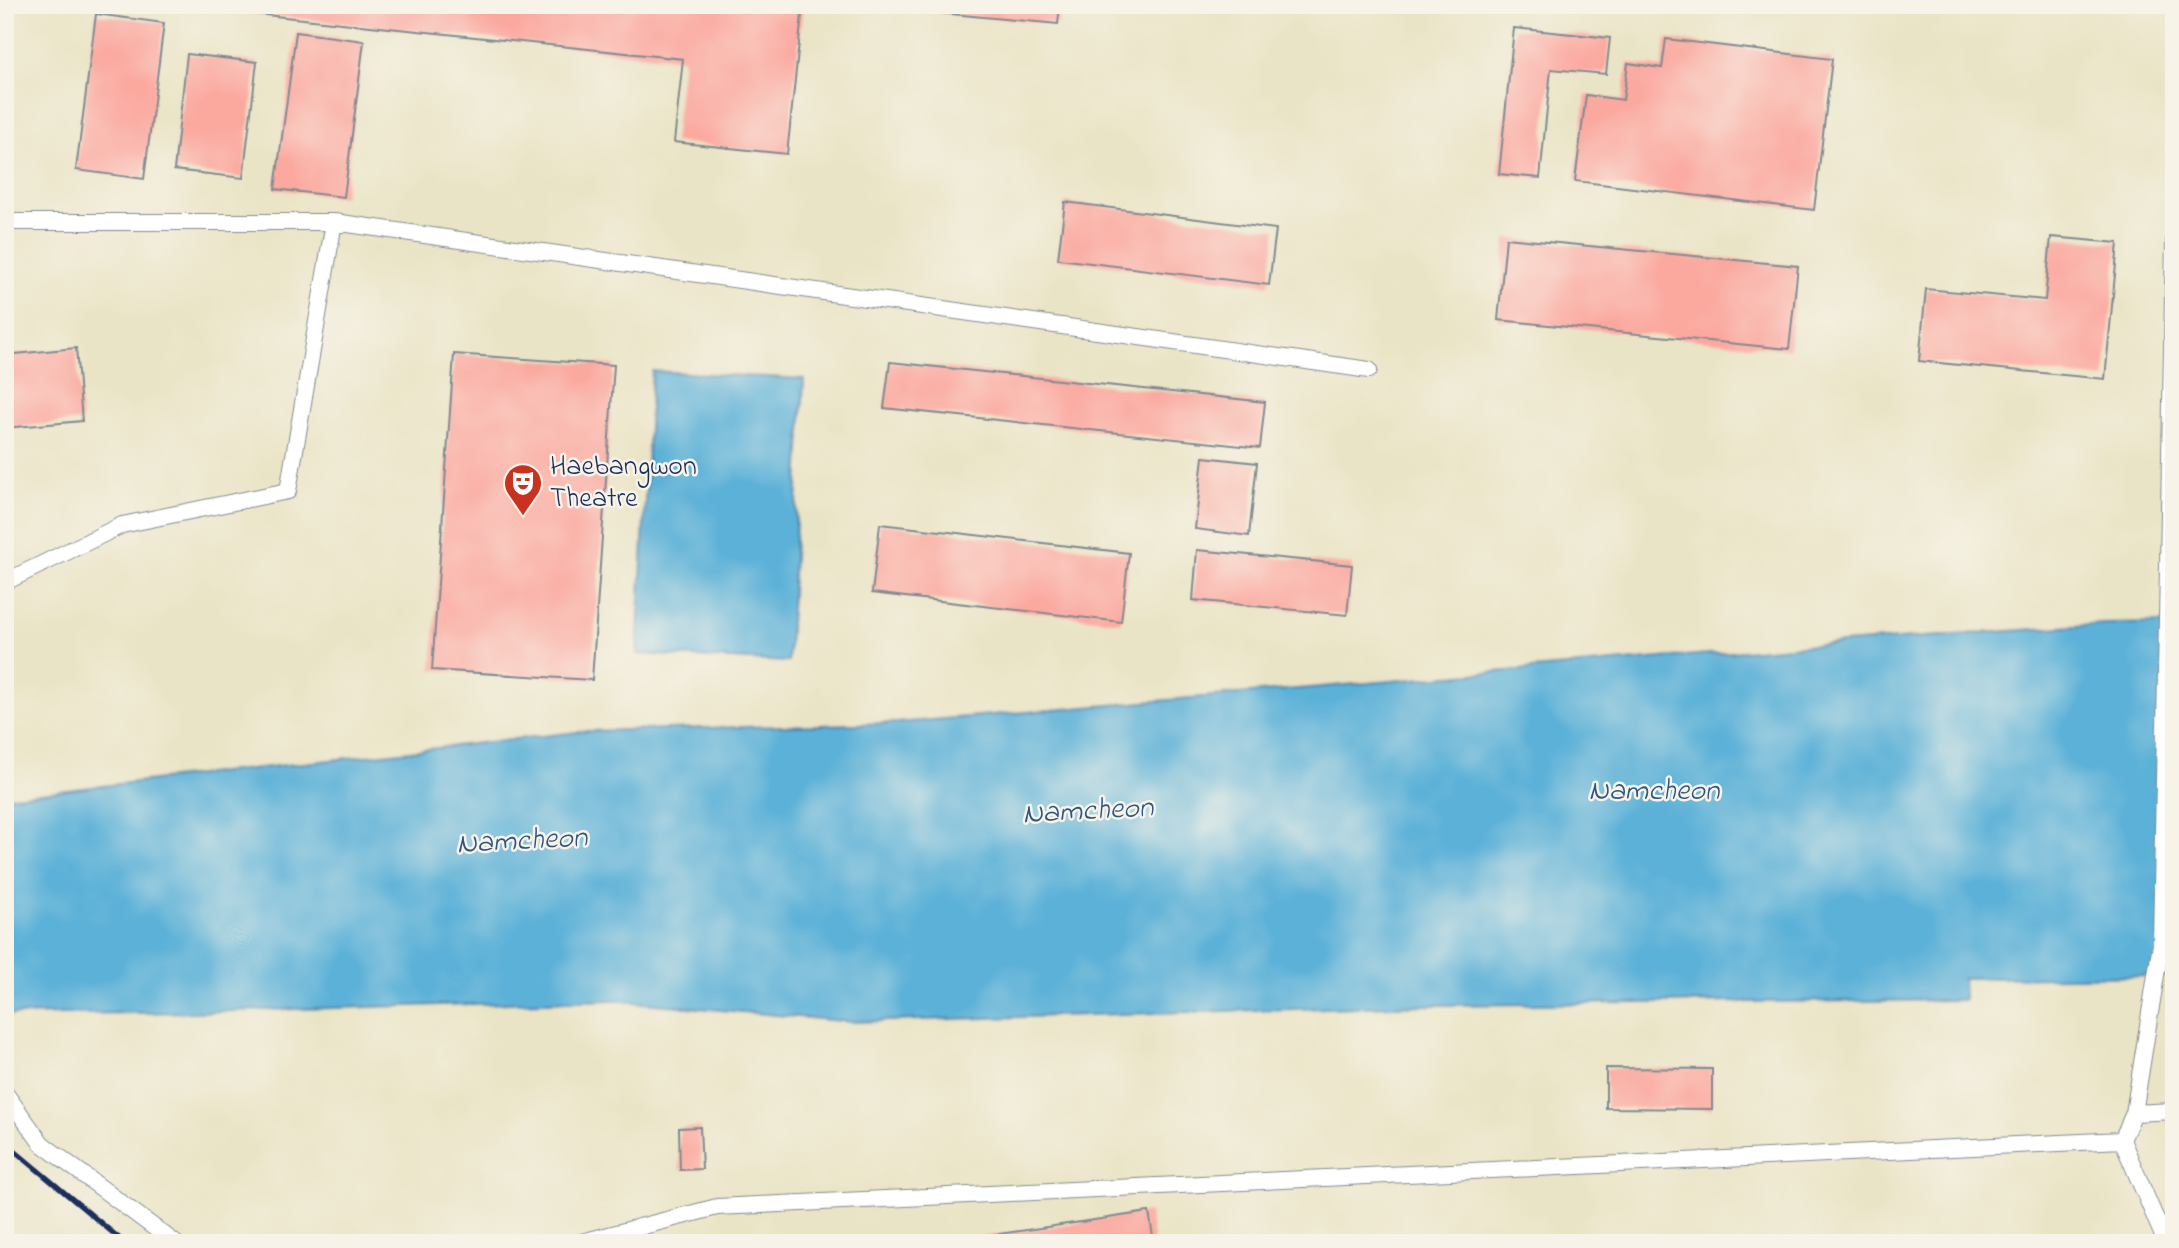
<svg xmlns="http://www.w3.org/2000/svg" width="2179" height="1248" viewBox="0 0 2179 1248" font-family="'Indie Flower',sans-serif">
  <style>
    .water { fill: #5bb1d8; stroke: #3b709b; stroke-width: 2 }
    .building { fill: #fba89f }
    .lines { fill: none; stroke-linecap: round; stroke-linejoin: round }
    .service-casing { stroke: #828a92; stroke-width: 18 }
    .service { stroke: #fff; stroke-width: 16 }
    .rail { stroke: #1b2f5e; stroke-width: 5 }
    .labels { text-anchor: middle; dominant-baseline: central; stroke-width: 5; stroke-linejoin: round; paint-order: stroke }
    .poi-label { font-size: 28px; fill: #1b2f5e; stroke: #f7f3e8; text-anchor: start }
    .water-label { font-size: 30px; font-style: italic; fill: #2e5683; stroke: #f7f3e8 }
  </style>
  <rect width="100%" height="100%" fill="#f7f3e8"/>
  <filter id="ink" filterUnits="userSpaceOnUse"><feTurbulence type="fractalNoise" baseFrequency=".0143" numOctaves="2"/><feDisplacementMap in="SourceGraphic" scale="14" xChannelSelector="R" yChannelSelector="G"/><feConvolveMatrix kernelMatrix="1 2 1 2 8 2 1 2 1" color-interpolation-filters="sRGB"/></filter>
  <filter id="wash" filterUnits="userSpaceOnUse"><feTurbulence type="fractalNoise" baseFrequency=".00686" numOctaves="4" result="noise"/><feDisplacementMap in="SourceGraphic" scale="28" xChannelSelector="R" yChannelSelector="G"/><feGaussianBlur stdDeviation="1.57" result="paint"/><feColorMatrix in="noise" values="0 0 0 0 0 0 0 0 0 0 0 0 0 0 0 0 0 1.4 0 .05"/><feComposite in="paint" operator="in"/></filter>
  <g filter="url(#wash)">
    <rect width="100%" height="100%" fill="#eae4c6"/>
    <!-- water -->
    <path class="water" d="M 652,371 L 804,379 L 788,662 L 637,654 Z
      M 2174,623 L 2174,976 L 1963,978 L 1964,1000 L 1428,1005 L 852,1022 L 612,1000 L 194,1012 L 5,1015 L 5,797 L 586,731 L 897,723 L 1802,646 L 2103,624 Z"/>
    <g id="blocks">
      <!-- building -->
      <path class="building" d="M 191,5 L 803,5 L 787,154 L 674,142 L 683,59 L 190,7 Z
        M 909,5 L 1060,5 L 1058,24 L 909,10 Z
        M 96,14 L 164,23 L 144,179 L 76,170 Z
        M 1514,28 L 1610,38 L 1606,74 L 1551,69 L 1540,178 L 1499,174 Z
        M 296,32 L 364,41 L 344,197 L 275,189 Z
        M 1666,39 L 1832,59 L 1814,210 L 1575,181 L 1586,95 L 1623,100 L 1628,63 L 1662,68 Z
        M 187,54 L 257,62 L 243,178 L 174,170 Z
        M 1065,202 L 1276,229 L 1269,285 L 1058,259 Z
        M 2051,237 L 2118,243 L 2105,379 L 1919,361 L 1926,289 L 2045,300 Z
        M 1506,238 L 1798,266 L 1789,349 L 1498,320 Z
        M 76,348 L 82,421 L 5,428 L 5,355 Z
        M 454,354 L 614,365 L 592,680 L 432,670 Z
        M 890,362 L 1265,402 L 1260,448 L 884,408 Z
        M 1203,457 L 1257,463 L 1249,536 L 1195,529 Z
        M 880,524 L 1129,553 L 1121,622 L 872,593 Z
        M 1197,550 L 1352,565 L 1347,615 L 1193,600 Z
        M 1606,1068 L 1712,1069 L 1712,1109 L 1606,1108 Z
        M 700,1127 L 702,1169 L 680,1170 L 679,1128 Z
        M 1149,1212 L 1154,1243 L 952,1243 L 952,1241 Z"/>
    </g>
  </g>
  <g filter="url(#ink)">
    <use href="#blocks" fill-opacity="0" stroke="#828a92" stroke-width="2"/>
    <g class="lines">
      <defs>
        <path id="service" d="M 5,222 L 334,222 L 1369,370
          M 5,582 L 122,525 L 288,491 L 334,222
          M 5,1093 L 42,1144 L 175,1243
          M 2134,1113 L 2174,1111
          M 578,1243 L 717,1207 L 2122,1140
          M 2166,1243 L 2122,1140 L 2134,1113 L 2161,944 L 2174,241"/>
      </defs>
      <!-- service casing -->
      <use href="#service" class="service-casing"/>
      <!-- service -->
      <use href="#service" class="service"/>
      <!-- rail -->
      <path class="rail" d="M 5,1141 L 16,1152 L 125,1243"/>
    </g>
  </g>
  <!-- icons -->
  <defs>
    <symbol id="theatre-pin" viewBox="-11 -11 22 30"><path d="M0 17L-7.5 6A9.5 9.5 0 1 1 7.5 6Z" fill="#c8321e" stroke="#f7f3e8"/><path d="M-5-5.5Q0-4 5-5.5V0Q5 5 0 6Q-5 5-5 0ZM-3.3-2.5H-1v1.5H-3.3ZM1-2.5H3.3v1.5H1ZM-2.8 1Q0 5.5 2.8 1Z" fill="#fff"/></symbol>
  </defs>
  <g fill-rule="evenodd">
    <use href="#theatre-pin" x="501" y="461" width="44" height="60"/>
  </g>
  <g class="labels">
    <!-- poi labels -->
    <g class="poi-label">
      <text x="550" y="467">Haebangwon<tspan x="550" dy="32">Theatre</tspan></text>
    </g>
    <!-- water labels -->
    <g class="water-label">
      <text x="1654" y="792">Namcheon</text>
      <text transform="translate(1088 812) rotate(-3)">Namcheon</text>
      <text transform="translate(522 842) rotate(-3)">Namcheon</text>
    </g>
  </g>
  <!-- margin -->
  <rect width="2179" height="1248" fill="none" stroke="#f7f3e8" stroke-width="28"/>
</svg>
